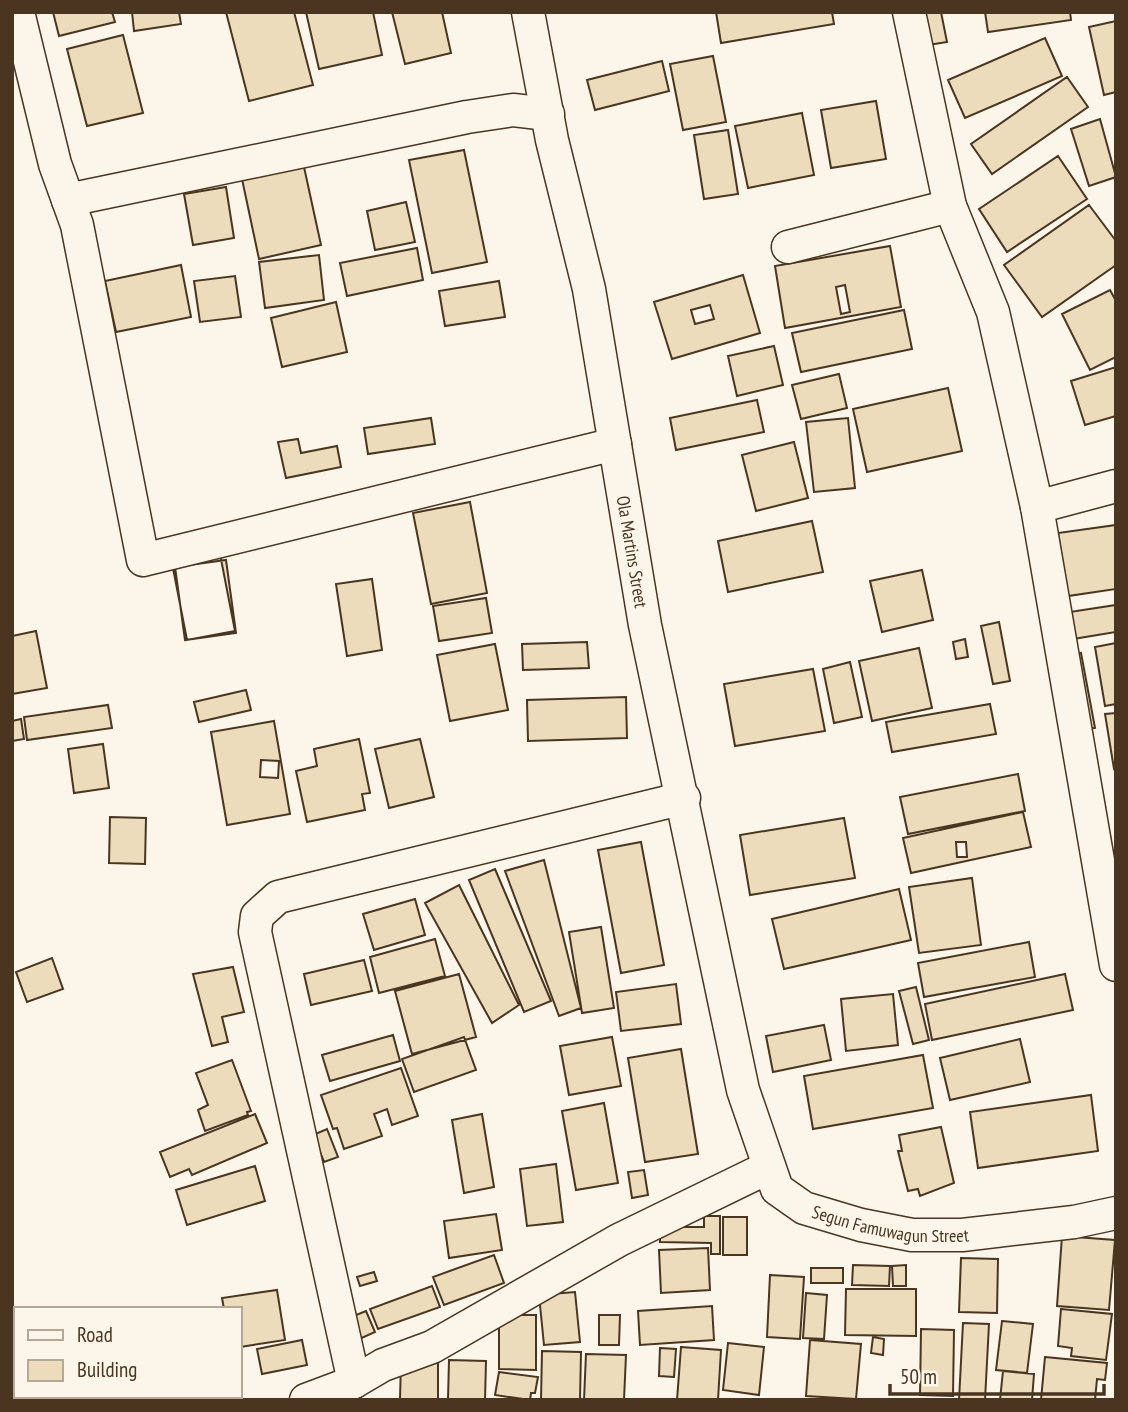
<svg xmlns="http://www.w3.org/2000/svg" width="1128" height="1412" viewBox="0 0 1128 1412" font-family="'PT Sans Narrow',sans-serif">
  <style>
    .building { fill: #ecdcbc; stroke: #4a3520; stroke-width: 2; fill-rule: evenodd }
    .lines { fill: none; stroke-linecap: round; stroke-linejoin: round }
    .minor-casing { stroke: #4a3520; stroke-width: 35 }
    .minor { stroke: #fbf6e9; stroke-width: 32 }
    .labels { text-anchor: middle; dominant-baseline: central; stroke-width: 5; stroke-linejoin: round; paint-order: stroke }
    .street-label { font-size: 18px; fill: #4a3520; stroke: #fbf6e9 }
  </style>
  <rect width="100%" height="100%" fill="#fbf6e9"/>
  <!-- building -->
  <path class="building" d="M 53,12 L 112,12 L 115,22 L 59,36 Z
    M 132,12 L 179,12 L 181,24 L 134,31 Z
    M 226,12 L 294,12 L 313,85 L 249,101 Z
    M 306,12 L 373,12 L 382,55 L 319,69 Z
    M 392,12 L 442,12 L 451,53 L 405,64 Z
    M 716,12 L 832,12 L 834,24 L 721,43 Z
    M 915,12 L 941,12 L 947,42 L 922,46 Z
    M 985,12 L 1070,12 L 1071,20 L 988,32 Z
    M 1116,21 L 1116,92 L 1104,95 L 1089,27 Z
    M 123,35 L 143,113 L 87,126 L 67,49 Z
    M 1045,38 L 1062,76 L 965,118 L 948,80 Z
    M 713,56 L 726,122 L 683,130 L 670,64 Z
    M 662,61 L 669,91 L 595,110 L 587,80 Z
    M 1067,77 L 1088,107 L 992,174 L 971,144 Z
    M 876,101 L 886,159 L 831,168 L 821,110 Z
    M 802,113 L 814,175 L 748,188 L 735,126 Z
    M 1100,119 L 1116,177 L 1089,186 L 1071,129 Z
    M 728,130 L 738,194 L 704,199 L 694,135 Z
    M 464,150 L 487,262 L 432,273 L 409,160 Z
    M 1058,156 L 1087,199 L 1007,252 L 979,209 Z
    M 304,167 L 321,245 L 259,259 L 242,179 Z
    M 226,187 L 234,238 L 193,245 L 184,194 Z
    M 406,202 L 415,242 L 375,250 L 367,211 Z
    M 1089,205 L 1116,241 L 1116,265 L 1042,317 L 1004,265 Z
    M 890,246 L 901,307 L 785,328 L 775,266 ZM 845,285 L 850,312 L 841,314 L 836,287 Z
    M 417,248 L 423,280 L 347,296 L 340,263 Z
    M 319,255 L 324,300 L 265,308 L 259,262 Z
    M 181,265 L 191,317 L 116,332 L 105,281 Z
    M 743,275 L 760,333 L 672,359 L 654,302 ZM 710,305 L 714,319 L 695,324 L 691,310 Z
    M 235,276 L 241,317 L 200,322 L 194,281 Z
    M 499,281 L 505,317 L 445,326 L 439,291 Z
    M 1110,290 L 1116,301 L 1116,357 L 1090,370 L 1062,314 Z
    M 336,302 L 347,352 L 282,367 L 271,318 Z
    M 904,310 L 912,349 L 801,372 L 792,333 Z
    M 774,346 L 783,385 L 737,396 L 728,356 Z
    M 1116,367 L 1116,416 L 1085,425 L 1071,381 Z
    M 839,374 L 847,408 L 801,419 L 792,385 Z
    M 948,388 L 962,451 L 867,472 L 853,409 Z
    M 757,400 L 764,432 L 676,450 L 670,418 Z
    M 431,418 L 435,444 L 368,454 L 364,428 Z
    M 848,418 L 855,488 L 814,492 L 806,422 Z
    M 298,439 L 301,453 L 337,446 L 341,467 L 286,478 L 278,442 Z
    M 794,442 L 808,498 L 756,511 L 742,455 Z
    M 470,502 L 487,593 L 431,604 L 413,513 Z
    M 812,521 L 823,572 L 728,592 L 718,541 Z
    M 1116,525 L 1116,589 L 1068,596 L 1058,533 Z
    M 220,554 L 235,631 L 187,640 L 172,563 Z
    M 226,560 L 236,633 L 185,640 L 175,567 Z
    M 922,570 L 933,620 L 882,632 L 870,581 Z
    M 372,579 L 382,650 L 347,656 L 336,584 Z
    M 486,598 L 492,633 L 439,641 L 433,606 Z
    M 1116,605 L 1116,632 L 1067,640 L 1063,613 Z
    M 999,622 L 1010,681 L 993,684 L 981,626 Z
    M 36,631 L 47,688 L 12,694 L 12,636 Z
    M 965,639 L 968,657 L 956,659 L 953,642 Z
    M 587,642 L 589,668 L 523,670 L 522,644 Z
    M 1116,643 L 1116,704 L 1105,706 L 1095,647 Z
    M 495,644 L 508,710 L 450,721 L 437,655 Z
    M 919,648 L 932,708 L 872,721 L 859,661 Z
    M 1081,653 L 1095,728 L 1079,730 L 1065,656 Z
    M 850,662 L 862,717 L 834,723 L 823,669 Z
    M 813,669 L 825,731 L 735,746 L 724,684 Z
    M 246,690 L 251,710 L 199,722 L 194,702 Z
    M 626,697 L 627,738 L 528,741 L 527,700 Z
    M 990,704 L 996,734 L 892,752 L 886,722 Z
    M 108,705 L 112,728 L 27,740 L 24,717 Z
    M 1116,713 L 1116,768 L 1114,769 L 1105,714 Z
    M 21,719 L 24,739 L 12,741 L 12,721 Z
    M 274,721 L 290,814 L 227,825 L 211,732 ZM 261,760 L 279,761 L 278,778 L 260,777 Z
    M 359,739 L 370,793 L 362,794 L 365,810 L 307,822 L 296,771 L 317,766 L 314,749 Z
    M 420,739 L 434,797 L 389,808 L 375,749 Z
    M 103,744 L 109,788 L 74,793 L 68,749 Z
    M 1018,774 L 1025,811 L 908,834 L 900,797 Z
    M 1023,812 L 1031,847 L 911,873 L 903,838 ZM 956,842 L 966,842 L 967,857 L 957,857 Z
    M 110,817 L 146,818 L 145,864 L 109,863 Z
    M 844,818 L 855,878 L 750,895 L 740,835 Z
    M 641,842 L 664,965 L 621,973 L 598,850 Z
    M 544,860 L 581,1008 L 559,1016 L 505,871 Z
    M 495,869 L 551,1001 L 524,1012 L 469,880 Z
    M 972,878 L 981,945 L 919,953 L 909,887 Z
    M 459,885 L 519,1005 L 492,1023 L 425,903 Z
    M 899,889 L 911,940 L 784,969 L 772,919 Z
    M 415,899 L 425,935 L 374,950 L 363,914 Z
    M 601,927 L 614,1008 L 582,1013 L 569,932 Z
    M 435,939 L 445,976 L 379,993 L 370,957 Z
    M 1029,942 L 1035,977 L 924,997 L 918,963 Z
    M 52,958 L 63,989 L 27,1002 L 16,972 Z
    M 364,960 L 372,991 L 311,1005 L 304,974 Z
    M 233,967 L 244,1012 L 222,1017 L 228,1042 L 212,1046 L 193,974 Z
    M 459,974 L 476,1037 L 412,1054 L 395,991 Z
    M 1065,974 L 1073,1010 L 932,1040 L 925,1004 Z
    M 676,984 L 681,1024 L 621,1031 L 616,992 Z
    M 916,987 L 929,1040 L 913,1044 L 899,991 Z
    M 893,994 L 898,1045 L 846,1051 L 841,999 Z
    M 824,1025 L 831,1060 L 773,1072 L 766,1036 Z
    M 393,1035 L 400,1061 L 330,1081 L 322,1055 Z
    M 464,1037 L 476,1070 L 414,1092 L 402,1059 Z
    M 612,1037 L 621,1086 L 569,1095 L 560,1046 Z
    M 1020,1039 L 1030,1082 L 950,1100 L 940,1058 Z
    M 681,1049 L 698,1154 L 645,1162 L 628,1058 Z
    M 923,1055 L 933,1108 L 813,1129 L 804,1076 Z
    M 232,1060 L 251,1111 L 247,1112 L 248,1115 L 205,1131 L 198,1110 L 208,1105 L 196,1073 Z
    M 401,1068 L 418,1116 L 392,1125 L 387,1109 L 374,1114 L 382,1136 L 344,1149 L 337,1128 L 333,1129 L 321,1095 Z
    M 1091,1095 L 1098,1151 L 978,1168 L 970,1112 Z
    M 604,1103 L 618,1183 L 576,1190 L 562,1111 Z
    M 255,1114 L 267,1143 L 192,1175 L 189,1169 L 170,1177 L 160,1152 Z
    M 482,1114 L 494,1187 L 464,1193 L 452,1120 Z
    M 941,1127 L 954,1183 L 920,1196 L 918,1189 L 908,1191 L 898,1151 L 902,1151 L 899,1135 Z
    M 327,1129 L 338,1157 L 324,1162 L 313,1135 Z
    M 556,1164 L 563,1222 L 527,1226 L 520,1169 Z
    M 255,1166 L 265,1201 L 187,1225 L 176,1190 Z
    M 644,1170 L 648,1195 L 632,1198 L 628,1172 Z
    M 496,1214 L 502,1250 L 449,1258 L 444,1221 Z
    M 704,1216 L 720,1216 L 720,1254 L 711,1254 L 711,1243 L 660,1242 L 660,1227 L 704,1227 Z
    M 723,1217 L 747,1217 L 747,1255 L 723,1255 Z
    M 1062,1236 L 1115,1240 L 1109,1310 L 1057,1306 Z
    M 708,1248 L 710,1290 L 661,1293 L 659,1250 Z
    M 494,1255 L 504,1283 L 444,1305 L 433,1277 Z
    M 961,1258 L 998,1259 L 997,1313 L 959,1312 Z
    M 853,1265 L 890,1266 L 889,1286 L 852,1285 Z
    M 906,1265 L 906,1286 L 893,1286 L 892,1266 Z
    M 811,1268 L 843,1268 L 843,1283 L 811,1283 Z
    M 374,1272 L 377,1281 L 360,1286 L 357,1277 Z
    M 770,1275 L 804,1277 L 800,1339 L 767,1337 Z
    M 432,1286 L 440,1307 L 378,1329 L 370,1309 Z
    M 846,1289 L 916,1289 L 916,1336 L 845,1335 Z
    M 277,1290 L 285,1340 L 240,1347 L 240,1309 L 224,1309 L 222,1298 Z
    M 575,1292 L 580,1342 L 544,1345 L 539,1295 Z
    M 806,1293 L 827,1295 L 824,1339 L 803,1338 Z
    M 712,1306 L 714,1340 L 640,1345 L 638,1311 Z
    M 1061,1309 L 1112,1314 L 1106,1360 L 1071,1356 L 1072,1348 L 1058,1346 Z
    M 366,1311 L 375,1332 L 355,1341 L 346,1319 Z
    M 499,1315 L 536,1315 L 536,1370 L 499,1369 Z
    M 599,1315 L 620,1315 L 619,1345 L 599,1345 Z
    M 1002,1321 L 1033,1324 L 1027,1373 L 996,1370 Z
    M 963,1323 L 989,1324 L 985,1400 L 959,1400 Z
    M 921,1329 L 954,1330 L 953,1396 L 920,1395 Z
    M 873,1337 L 884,1339 L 883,1355 L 871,1353 Z
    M 302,1340 L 307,1365 L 262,1374 L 257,1349 Z
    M 810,1340 L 861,1344 L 856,1399 L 806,1396 Z
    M 728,1343 L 764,1347 L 759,1395 L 723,1390 Z
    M 681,1347 L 721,1350 L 718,1400 L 677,1400 Z
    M 660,1348 L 676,1349 L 674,1377 L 659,1376 Z
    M 542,1351 L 581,1352 L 580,1400 L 541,1400 Z
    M 586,1354 L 626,1355 L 624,1400 L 584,1400 Z
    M 1045,1357 L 1107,1363 L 1105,1380 L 1097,1379 L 1095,1400 L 1041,1400 Z
    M 449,1360 L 486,1361 L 485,1400 L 448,1400 Z
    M 401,1361 L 438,1362 L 438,1400 L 400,1400 Z
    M 1003,1371 L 1034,1374 L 1032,1400 L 1000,1400 Z
    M 499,1372 L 538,1377 L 535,1393 L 531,1393 L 530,1400 L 495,1395 Z"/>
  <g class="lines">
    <defs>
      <g id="minor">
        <path d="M 18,12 L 55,164 L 68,200"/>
        <path id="s1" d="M 528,12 L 552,140 L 589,289 L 645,625 L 743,1090 L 777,1189 L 804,1208 L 861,1225 L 912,1235 L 962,1235 L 1074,1222 L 1116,1213"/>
        <path d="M 909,12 L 950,206 L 993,312 L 1037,507 L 1116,965"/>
        <path d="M 548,114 L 513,110 L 467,117 L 68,200 L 77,225 L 143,560 L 615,444"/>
        <path d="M 788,247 L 950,206"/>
        <path d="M 1037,507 L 1116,486"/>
        <path d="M 354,1382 L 255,932 L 257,916 L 278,897 L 684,798"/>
        <path d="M 306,1400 L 354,1382 L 383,1365 L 432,1347 L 619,1240 L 767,1168"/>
      </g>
    </defs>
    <!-- minor casing -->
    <use href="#minor" class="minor-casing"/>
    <!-- minor -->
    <use href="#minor" class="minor"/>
  </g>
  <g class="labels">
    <!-- street labels -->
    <g class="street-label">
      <text stroke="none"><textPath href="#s1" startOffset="550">Ola Martins Street</textPath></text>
      <text stroke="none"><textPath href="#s1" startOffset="1326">Segun Famuwagun Street</textPath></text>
    </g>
  </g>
  <!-- border -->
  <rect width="1128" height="1412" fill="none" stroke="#4a3520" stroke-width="28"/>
  <!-- legend -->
  <rect x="14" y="1307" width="228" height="91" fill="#fbf6e9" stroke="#b4a999" stroke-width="2"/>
  <rect x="28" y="1330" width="35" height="10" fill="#fbf6e9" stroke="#b4a999" stroke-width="2"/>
  <text x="77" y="1342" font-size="21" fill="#4a3520">Road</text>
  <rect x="28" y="1360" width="35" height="21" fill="#ecdcbc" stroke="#b4a999" stroke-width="2"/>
  <text x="77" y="1377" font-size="21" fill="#4a3520">Building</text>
  <!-- scale -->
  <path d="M890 1384v10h214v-10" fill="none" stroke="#4a3520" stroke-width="3.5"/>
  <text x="900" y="1384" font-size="21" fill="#4a3520" stroke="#fbf6e9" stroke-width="5" paint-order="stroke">50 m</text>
</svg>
